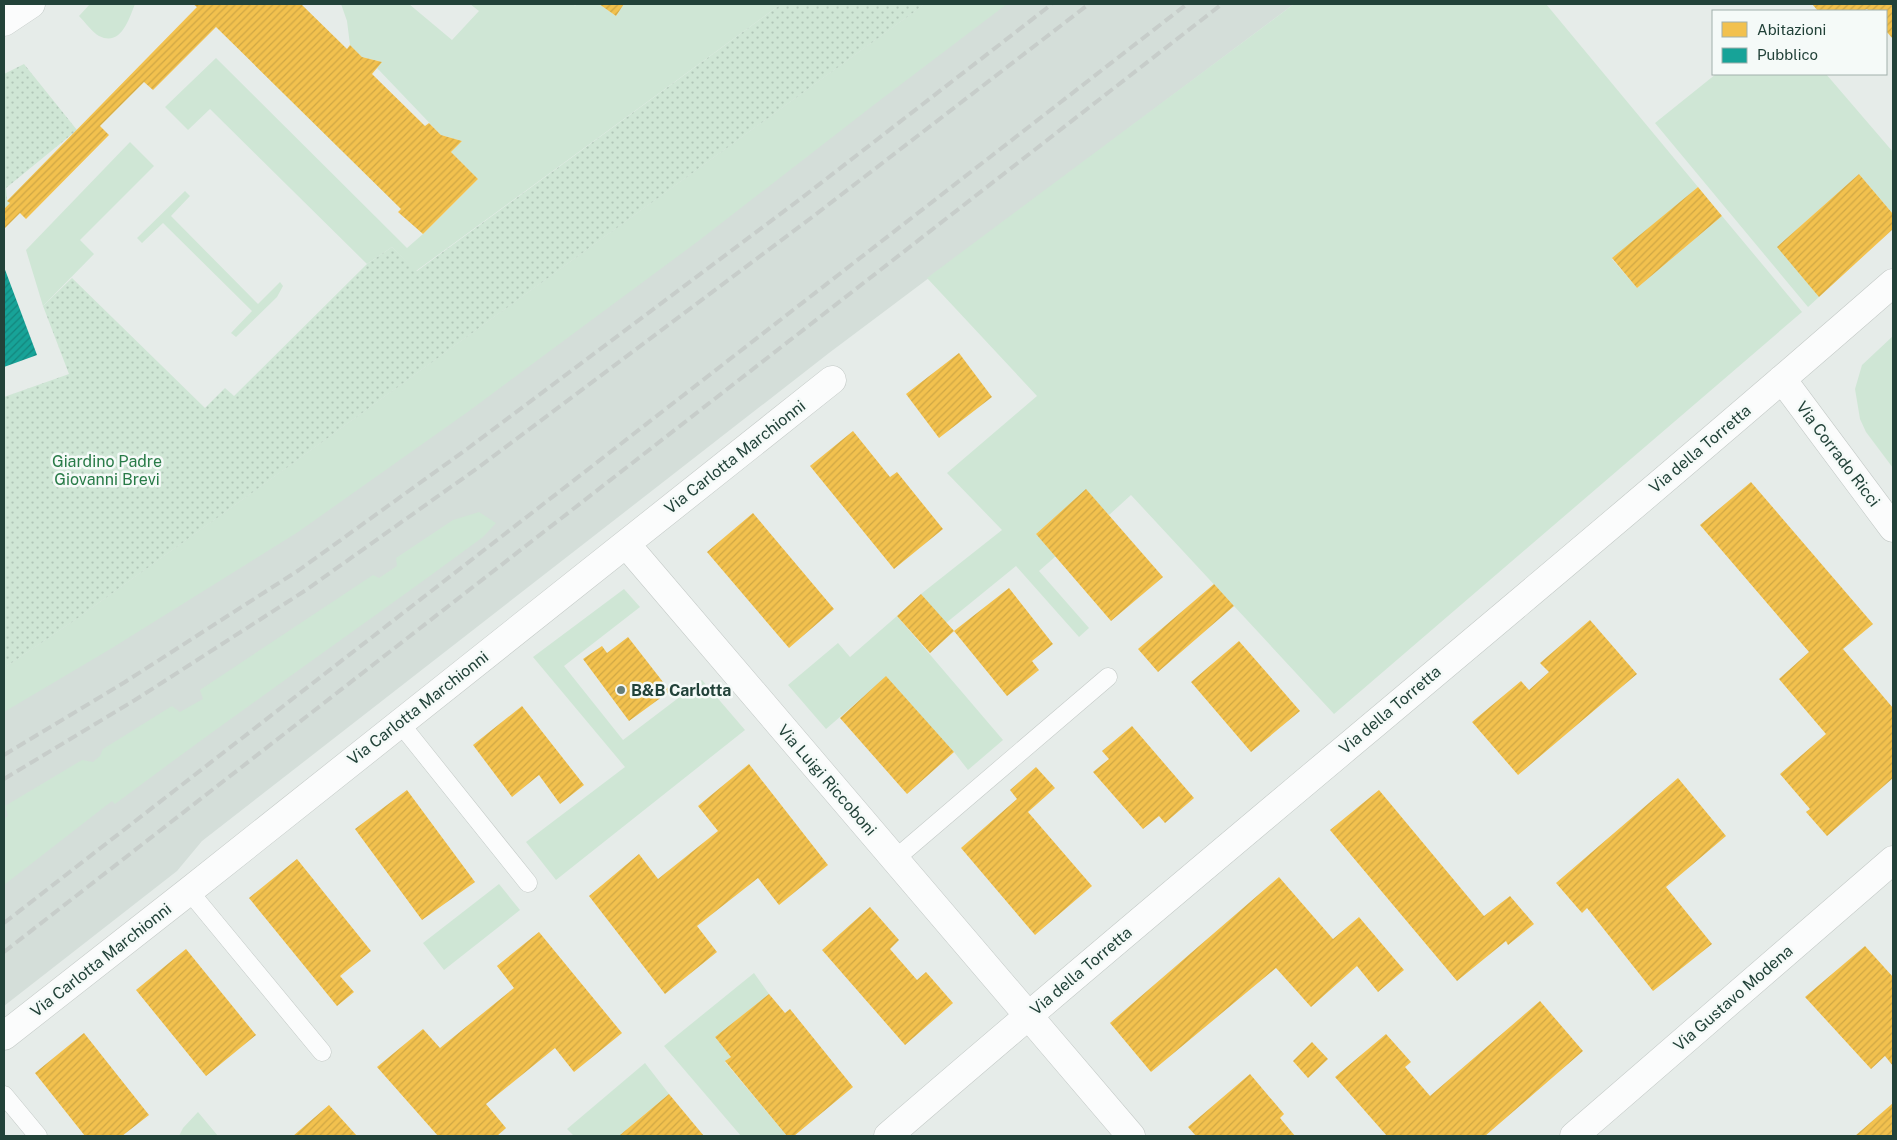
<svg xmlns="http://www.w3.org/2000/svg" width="1897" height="1140" viewBox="0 0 1897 1140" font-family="'Public Sans',sans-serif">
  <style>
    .built { fill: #d4ded9 }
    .green { fill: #cfe6d5 }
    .park { fill: url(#park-dots) }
    .homes { fill: url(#homes-hatch) }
    .public { fill: url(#public-hatch) }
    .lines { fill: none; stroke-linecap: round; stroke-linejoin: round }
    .lane-casing { stroke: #c3c9c6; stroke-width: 19 }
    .street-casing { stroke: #c3c9c6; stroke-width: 29 }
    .secondary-casing { stroke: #c2cac7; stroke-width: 29 }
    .lane { stroke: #fbfcfc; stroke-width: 18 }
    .street { stroke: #fbfcfc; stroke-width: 28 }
    .secondary { stroke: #fbfcfc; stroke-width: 28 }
    .rail { stroke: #c7cdca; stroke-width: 4; stroke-dasharray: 10 5; stroke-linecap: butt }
    .poi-dot { fill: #677e77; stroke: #f5faf8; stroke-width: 2 }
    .labels { text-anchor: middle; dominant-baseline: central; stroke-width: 5; stroke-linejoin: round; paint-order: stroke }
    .street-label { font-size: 16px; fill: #224239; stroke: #f5faf8 }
    .park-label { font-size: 16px; fill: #297b48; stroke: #f5faf8 }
    .poi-label { font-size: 16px; font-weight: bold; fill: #224239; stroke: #f5faf8; text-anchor: start }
  </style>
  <defs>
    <pattern id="park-dots" width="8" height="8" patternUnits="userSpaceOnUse" patternTransform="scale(1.25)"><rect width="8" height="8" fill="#cfe6d5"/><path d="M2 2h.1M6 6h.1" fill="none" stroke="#b1c6b8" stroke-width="1.8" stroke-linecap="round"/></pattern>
    <pattern id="homes-hatch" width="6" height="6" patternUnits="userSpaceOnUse" patternTransform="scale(1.25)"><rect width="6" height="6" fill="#f2c14e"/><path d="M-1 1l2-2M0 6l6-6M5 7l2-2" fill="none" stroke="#cfa745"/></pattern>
    <pattern id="public-hatch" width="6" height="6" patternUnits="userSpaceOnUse" patternTransform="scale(1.25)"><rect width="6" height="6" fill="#17a398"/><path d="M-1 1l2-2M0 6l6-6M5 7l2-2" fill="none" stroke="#14867d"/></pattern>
  </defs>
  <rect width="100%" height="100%" fill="#e6ece9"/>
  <!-- built -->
  <path class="built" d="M 925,4 L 1294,4 L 829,353 L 202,841 L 177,871 L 4,1006 L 4,668 L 75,620 L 274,477 Z"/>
  <!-- green -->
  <path class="green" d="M 90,4 L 135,4 C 129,19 121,47 99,36 C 92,32 85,22 79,16 Z
    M 341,4 L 409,4 L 452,40 L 479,11 L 470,4 L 574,4 L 575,6 L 576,4 L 599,4 L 616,16 L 624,4 L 781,4 L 416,271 L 392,247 L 367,264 L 210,109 L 188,130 L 165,107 L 216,58 L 407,248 L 423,234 L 478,179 L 451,152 L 462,141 L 441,135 L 377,68 L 382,62 L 362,57 L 350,45 L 347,21 Z
    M 925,4 L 1007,4 L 875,104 L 701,239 L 469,411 L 298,532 L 112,648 L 4,712 L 4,668 L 75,620 L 274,477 Z
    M 1294,4 L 1546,4 L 1698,187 L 1612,259 L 1637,288 L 1722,216 L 1802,312 L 1334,714 L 1131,495 L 1109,515 L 1086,490 L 1036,534 L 1056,556 L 1039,571 L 1089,628 L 1079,637 L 1016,566 L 946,623 L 921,594 L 1002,530 L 947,473 L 1037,396 L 927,278 Z
    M 1716,74 L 1826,74 L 1893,152 L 1893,214 L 1859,174 L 1778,246 L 1819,297 L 1808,307 L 1655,123 Z
    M 130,142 L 154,166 L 80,240 L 94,254 L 43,306 L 26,250 Z
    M 185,191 L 190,196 L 171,216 L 258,304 L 280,282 L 283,286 L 277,297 L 236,337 L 231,333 L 252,311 L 163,223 L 142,243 L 137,238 Z
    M 1893,336 L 1893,468 L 1866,432 L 1860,419 L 1855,389 L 1862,365 Z
    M 479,512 L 496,523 L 483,537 C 361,627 236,713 115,804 L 112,801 L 4,885 L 4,819 L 8,816 L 5,806 L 82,760 L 93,762 L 100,756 L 103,749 L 172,706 L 180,712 L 203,699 L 200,690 L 373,575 L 379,578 L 397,566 L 396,558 L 453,520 Z
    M 624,589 L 640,607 L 564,666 L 623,740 L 702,680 L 745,730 L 556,880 L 526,842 L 625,767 L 533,657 Z
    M 897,616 L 1003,740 L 968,770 L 954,752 L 886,677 L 826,729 L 788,685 L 838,643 L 850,657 Z
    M 499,884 L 520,910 L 444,970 L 423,943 Z
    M 754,973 L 769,994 L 715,1037 L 731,1057 L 725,1062 L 787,1136 L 741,1136 L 664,1046 Z
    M 645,1063 L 669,1094 L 621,1134 L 622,1136 L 574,1136 L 567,1129 Z
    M 198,1112 L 218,1136 L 179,1136 L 183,1128 Z"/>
  <!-- park -->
  <path class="park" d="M 781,4 L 925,4 L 274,477 L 75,620 L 4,668 L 4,397 L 69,374 L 43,306 L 72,278 L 205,408 L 225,388 L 234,396 L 367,264 L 392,247 L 417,271 Z
    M 24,64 L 77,130 L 6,188 L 7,200 L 10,203 L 4,209 L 4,74 Z"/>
  <!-- homes -->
  <path class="homes" d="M 193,4 L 301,4 L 347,49 L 350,45 L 362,57 L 382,62 L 372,74 L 425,126 L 429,123 L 441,135 L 462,141 L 451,152 L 478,179 L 423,234 L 398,212 L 401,209 L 216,27 L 153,90 L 144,82 L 100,126 L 109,135 L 26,219 L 20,213 L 4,229 L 4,209 L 10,203 L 7,201 L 197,7 Z
    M 599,4 L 624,4 L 616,16 Z
    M 1812,4 L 1893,4 L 1893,39 L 1886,31 L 1886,11 L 1869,11 L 1867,9 L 1863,11 L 1818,11 Z
    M 1859,174 L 1893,214 L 1893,229 L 1819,297 L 1777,247 Z
    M 1698,187 L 1722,216 L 1637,288 L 1612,258 Z
    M 959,353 L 992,397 L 939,438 L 906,394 Z
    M 853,431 L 890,477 L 897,472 L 943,529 L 894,569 L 810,466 Z
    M 1751,482 L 1873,624 L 1843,649 L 1893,708 L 1893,778 L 1827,836 L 1806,812 L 1810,809 L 1780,774 L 1826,734 L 1779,679 L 1809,652 L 1700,525 Z
    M 1086,489 L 1163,577 L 1111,621 L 1036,534 Z
    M 753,513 L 834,609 L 789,648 L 707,552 Z
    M 1214,584 L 1234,606 L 1158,672 L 1138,649 Z
    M 1009,588 L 1053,644 L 1032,661 L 1039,670 L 1007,696 L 954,631 L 930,653 L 897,616 L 921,594 L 954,631 Z
    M 1590,620 L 1637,674 L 1518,775 L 1472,722 L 1521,681 L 1529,690 L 1549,672 L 1540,663 Z
    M 628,637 L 670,691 L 629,721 L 583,659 L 602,646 L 607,653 Z
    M 1239,641 L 1300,711 L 1251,752 L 1191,682 Z
    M 886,676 L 954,752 L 907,794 L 840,718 Z
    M 522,706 L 584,785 L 560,804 L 539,775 L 512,797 L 473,745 Z
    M 1132,726 L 1194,798 L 1165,823 L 1159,816 L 1143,829 L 1093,772 L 1109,759 L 1102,751 Z
    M 749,764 L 828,865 L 779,905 L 758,878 L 697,926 L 717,952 L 665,994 L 589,896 L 639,854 L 658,879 L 718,831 L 698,806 Z
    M 1036,767 L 1055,788 L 1028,812 L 1092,886 L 1035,935 L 961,848 L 1017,799 L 1010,790 Z
    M 1678,778 L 1726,836 L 1666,887 L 1712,944 L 1653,991 L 1587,908 L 1582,913 L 1556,883 Z
    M 407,790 L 475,882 L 422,920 L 355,829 Z
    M 1379,790 L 1484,916 L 1510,896 L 1534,924 L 1508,945 L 1506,941 L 1457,981 L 1330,830 Z
    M 297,859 L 371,951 L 340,976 L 354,992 L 337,1006 L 249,898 Z
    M 1279,877 L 1333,939 L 1359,917 L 1404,970 L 1378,992 L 1357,966 L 1311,1007 L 1276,968 L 1151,1072 L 1110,1023 Z
    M 870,907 L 899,940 L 890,949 L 917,980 L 926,972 L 953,1003 L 905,1045 L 822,950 Z
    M 539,932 L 622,1033 L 574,1072 L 555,1048 L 486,1104 L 506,1128 L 497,1136 L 438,1136 L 377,1067 L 423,1029 L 440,1048 L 514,988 L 497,966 Z
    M 1865,946 L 1893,977 L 1893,1066 L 1885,1056 L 1871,1069 L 1805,997 Z
    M 186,949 L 256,1035 L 206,1076 L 136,990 Z
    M 769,994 L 785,1013 L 790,1009 L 853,1087 L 794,1136 L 787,1136 L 725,1061 L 731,1057 L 715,1037 Z
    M 1540,1001 L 1583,1051 L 1485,1136 L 1387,1136 L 1335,1077 L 1386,1034 L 1411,1062 L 1405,1067 L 1430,1096 Z
    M 84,1033 L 149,1115 L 122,1136 L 85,1136 L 35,1073 Z
    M 1312,1042 L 1328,1059 L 1308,1078 L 1293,1061 Z
    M 1250,1074 L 1284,1114 L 1280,1118 L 1295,1136 L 1196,1136 L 1188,1127 Z
    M 669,1094 L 704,1136 L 622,1136 L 620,1135 Z
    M 1893,1103 L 1893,1136 L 1855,1136 Z
    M 329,1105 L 357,1136 L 293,1136 Z"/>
  <!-- public -->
  <path class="public" d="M 4,267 L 37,355 L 4,367 Z"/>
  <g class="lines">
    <defs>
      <path id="lane" d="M 399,722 L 528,883
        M 895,859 L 1108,677
        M 189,891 L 322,1052
        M 4,1095 L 38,1136"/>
      <path id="street" d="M 1782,379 L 1893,528
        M 626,544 L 1131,1136
        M 4,1036 L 189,891 L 832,380
        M 888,1136 C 1220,849 1562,572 1893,283
        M 1574,1136 L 1893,860"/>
      <path id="secondary" d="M 4,22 L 31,4"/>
    </defs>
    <!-- lane casing -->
    <use href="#lane" class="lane-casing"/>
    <!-- street casing -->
    <use href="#street" class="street-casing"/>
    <!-- secondary casing -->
    <use href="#secondary" class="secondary-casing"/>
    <!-- lane -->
    <use href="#lane" class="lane"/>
    <!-- street -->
    <use href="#street" class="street"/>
    <!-- secondary -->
    <use href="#secondary" class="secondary"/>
    <!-- rail -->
    <path class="rail" d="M 4,755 L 125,682 L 299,570 L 467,449 L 799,200 L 1052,4
      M 4,779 L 135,700 L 306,590 L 479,467 L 811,218 L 1089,4
      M 4,923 L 1187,4
      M 4,952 L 1222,4"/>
  </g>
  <!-- markers -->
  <circle class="poi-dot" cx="621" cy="690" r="5"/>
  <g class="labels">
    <!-- street labels -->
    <g class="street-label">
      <text transform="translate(1700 449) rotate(-40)">Via della Torretta</text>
      <text transform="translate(1838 454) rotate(53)">Via Corrado Ricci</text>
      <text transform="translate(735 457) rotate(-38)">Via Carlotta Marchionni</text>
      <text transform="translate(418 708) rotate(-38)">Via Carlotta Marchionni</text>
      <text transform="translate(1390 710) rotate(-40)">Via della Torretta</text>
      <text transform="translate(827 780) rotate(49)">Via Luigi Riccoboni</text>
      <text transform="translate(101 960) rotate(-38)">Via Carlotta Marchionni</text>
      <text transform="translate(1081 971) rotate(-40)">Via della Torretta</text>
      <text transform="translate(1733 998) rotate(-41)">Via Gustavo Modena</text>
    </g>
    <!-- park labels -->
    <g class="park-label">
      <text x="107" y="461">Giardino Padre<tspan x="107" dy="18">Giovanni Brevi</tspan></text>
    </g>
    <!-- poi labels -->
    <g class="poi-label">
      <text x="631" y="690">B&amp;B Carlotta</text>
    </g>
  </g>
  <!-- border -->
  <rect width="1897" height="1140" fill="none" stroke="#224239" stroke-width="10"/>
  <!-- legend -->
  <rect x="1712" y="10" width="175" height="65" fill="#f5faf8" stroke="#a1b0ac"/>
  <rect x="1722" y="22" width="25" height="15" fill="#f2c14e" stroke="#a1b0ac"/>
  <text x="1757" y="35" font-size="15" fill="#224239">Abitazioni</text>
  <rect x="1722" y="48" width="25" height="15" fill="#17a398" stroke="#a1b0ac"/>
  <text x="1757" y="60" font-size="15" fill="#224239">Pubblico</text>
</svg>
